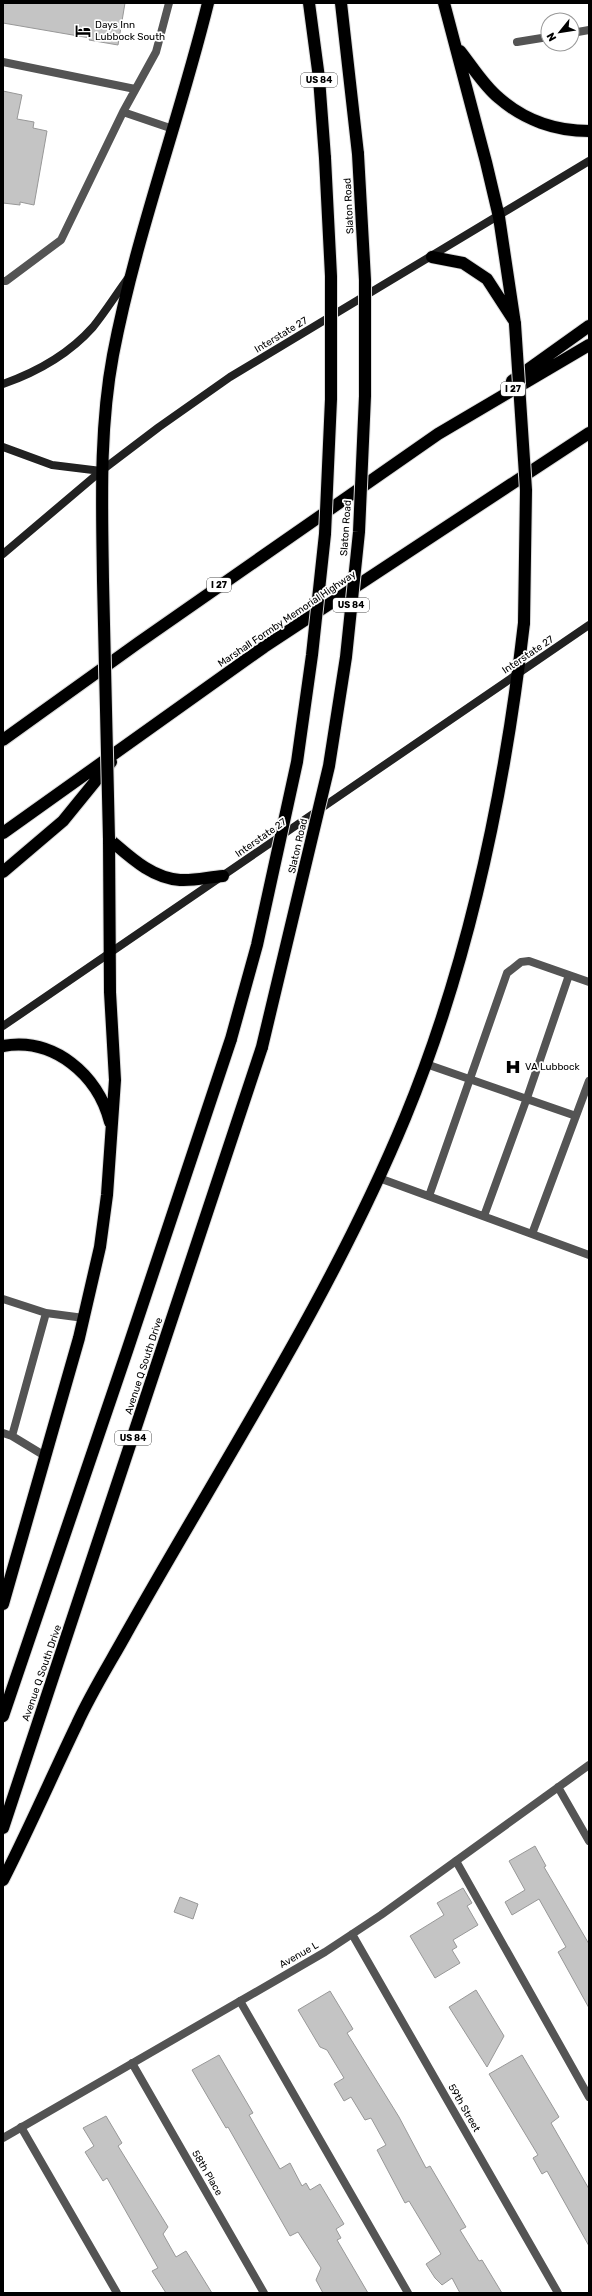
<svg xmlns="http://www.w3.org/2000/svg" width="592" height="2296" viewBox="0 0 592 2296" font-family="Rubik,sans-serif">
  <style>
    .building { fill: #c4c4c4; stroke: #989898 }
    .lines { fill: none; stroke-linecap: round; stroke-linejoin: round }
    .highway-casing { stroke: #dbdbdb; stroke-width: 14 }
    .lane { stroke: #545454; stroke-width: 8 }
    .street { stroke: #545454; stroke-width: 8 }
    .secondary { stroke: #212121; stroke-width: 8 }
    .highway { stroke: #000; stroke-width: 12 }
    .highway-bridge-casing { stroke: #dbdbdb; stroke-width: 14; stroke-linecap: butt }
    .highway-bridge { stroke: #000; stroke-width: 12 }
    .labels { text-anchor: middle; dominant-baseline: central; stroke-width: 3.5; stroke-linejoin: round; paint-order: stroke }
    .shield { fill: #fff; stroke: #4c4c4c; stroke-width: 1 }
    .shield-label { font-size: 9px; font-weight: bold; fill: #000 }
    .poi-label { font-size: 10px; fill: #000; stroke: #fff; text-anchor: start }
    .street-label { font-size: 10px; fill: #000; stroke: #fff }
  </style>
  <rect width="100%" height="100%" fill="#fff"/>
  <!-- building -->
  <path class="building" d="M 3,3 L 125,3 L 118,45 L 89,40 L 90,38 L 3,23 Z
    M 3,91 L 22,95 L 17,119 L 34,122 L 33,128 L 47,131 L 34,205 L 20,202 L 20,205 L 3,203 Z
    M 535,1846 L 546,1866 L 544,1867 L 589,1944 L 589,2008 L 558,1952 L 566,1947 L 539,1899 L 512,1915 L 505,1902 L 525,1890 L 509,1861 Z
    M 463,1888 L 472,1903 L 467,1906 L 478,1925 L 453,1940 L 457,1947 L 452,1950 L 460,1963 L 435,1978 L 410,1936 L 444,1915 L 437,1903 Z
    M 180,1897 L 198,1904 L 193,1919 L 174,1912 Z
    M 476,1990 L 504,2036 L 487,2067 L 449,2007 Z
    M 330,1991 L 353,2029 L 347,2033 L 399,2117 L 426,2168 L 430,2166 L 466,2227 L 460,2230 L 479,2261 L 482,2260 L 502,2293 L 460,2293 L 452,2278 L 442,2285 L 435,2278 L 426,2264 L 441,2254 L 409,2201 L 405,2203 L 377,2150 L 386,2145 L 371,2118 L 365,2120 L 351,2097 L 344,2101 L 334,2084 L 344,2078 L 327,2050 L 320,2047 L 298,2010 Z
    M 219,2055 L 253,2113 L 249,2115 L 280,2169 L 290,2163 L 302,2186 L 306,2183 L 310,2190 L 320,2184 L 344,2224 L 336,2229 L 341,2238 L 337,2240 L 368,2293 L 323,2293 L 316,2280 L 321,2268 L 298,2232 L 290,2236 L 228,2127 L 226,2128 L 192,2070 Z
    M 522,2055 L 559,2117 L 551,2123 L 589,2189 L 589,2246 L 547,2171 L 542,2174 L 533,2158 L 538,2155 L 489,2074 Z
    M 106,2116 L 122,2143 L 118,2146 L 168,2227 L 163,2234 L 176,2257 L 186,2251 L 212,2293 L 166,2293 L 152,2271 L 158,2268 L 107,2178 L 103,2181 L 85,2152 L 94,2146 L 83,2128 Z"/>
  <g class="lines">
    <defs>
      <path id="highway" d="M 309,3 L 319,78 L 325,158
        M 341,3 L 358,154
        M 444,3 L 486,162 L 499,217 L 515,324
        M 460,51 C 472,66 484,86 499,98 C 524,120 556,131 589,131
        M 432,257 L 463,263 L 487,279 L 513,319
        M 512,381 L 589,326
        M 103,581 C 102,506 99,430 113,355 C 136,235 179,121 208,3
        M 3,740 L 138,643 L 438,434 L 589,345
        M 3,833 L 264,647 L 589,433
        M 109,839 C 129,856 151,878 180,880 C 194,881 209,877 223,876
        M 3,872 L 63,821 L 111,762
        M 3,1046 C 54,1037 98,1075 110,1122
        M 3,1604 L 79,1338 L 100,1247 L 107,1195 L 115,1080 L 110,992 L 109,839
        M 3,1716 L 127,1351 L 231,1039
        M 3,1828 L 262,1047
        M 3,1880 C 29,1829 52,1776 77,1724 C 91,1693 110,1663 126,1634 C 222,1463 330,1299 405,1118 C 469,963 505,789 524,623"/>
    </defs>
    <!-- highway casing -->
    <use href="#highway" class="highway-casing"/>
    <!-- lane -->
    <path class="lane" d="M 572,33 L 589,30
      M 517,42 L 548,37
      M 3,62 L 135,89
      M 123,112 L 156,52 L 169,3
      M 3,281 L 6,281 L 61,240 L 123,112 L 173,129
      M 426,1064 L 576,1116
      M 379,1178 L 589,1255
      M 429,1196 L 507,973 L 521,962 L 529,961 L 589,982
      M 484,1216 L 527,1098 L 569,975
      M 532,1234 L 589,1081
      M 3,1299 L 46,1313 L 12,1436 L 3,1433
      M 46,1313 L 84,1318
      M 12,1436 L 45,1456
      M 456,1861 L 589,2097
      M 240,2001 L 408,2293
      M 21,2127 L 117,2293"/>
    <!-- street -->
    <path class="street" d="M 558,1787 L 589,1841
      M 352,1934 L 558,2293
      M 132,2063 L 264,2293
      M 3,2138 L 325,1952 L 381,1915 L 589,1765"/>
    <!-- secondary -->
    <path class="secondary" d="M 3,384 C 37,372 69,354 93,327 C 106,311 117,293 129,277
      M 3,447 L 52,465 L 101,471
      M 3,554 L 101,471 L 159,427 L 230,377 L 589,161
      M 3,1026 L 589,625"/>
    <!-- highway -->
    <use href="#highway" class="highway"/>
    <defs>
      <path id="highway-bridge" d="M 515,324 L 526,490 L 524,623
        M 103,581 L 109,839
        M 231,1039 L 257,945 L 297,762 L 312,655 L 325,534 L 331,399 L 331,276 L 325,158
        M 262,1047 L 329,766 L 346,657 L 359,532 L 365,396 L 365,280 L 358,154"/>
    </defs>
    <!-- highway-bridge casing -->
    <use href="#highway-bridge" class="highway-bridge-casing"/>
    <!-- highway-bridge -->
    <use href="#highway-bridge" class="highway-bridge"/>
  </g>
  <!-- icons -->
  <defs>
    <symbol id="hotel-bare" viewBox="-9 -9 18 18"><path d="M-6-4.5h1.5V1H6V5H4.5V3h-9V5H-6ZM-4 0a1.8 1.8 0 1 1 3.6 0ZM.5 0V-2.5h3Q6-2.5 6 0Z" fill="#000" stroke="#fff" stroke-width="2.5" paint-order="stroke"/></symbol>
    <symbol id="hospital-bare" viewBox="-9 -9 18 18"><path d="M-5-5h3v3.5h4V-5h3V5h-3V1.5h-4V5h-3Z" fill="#000" stroke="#fff" stroke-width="2.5" paint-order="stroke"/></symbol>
  </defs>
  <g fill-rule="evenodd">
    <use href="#hotel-bare" x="72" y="20" width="22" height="22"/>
    <use href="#hospital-bare" x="502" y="1056" width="22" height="22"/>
  </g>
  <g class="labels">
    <!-- shield labels -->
    <g class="shield">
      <rect x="301" y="73" width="36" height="14" rx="3"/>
      <rect x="501" y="382" width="24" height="14" rx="3"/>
      <rect x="207" y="578" width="24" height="14" rx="3"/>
      <rect x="333" y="598" width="36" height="14" rx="3"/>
      <rect x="115" y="1431" width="36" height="14" rx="3"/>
    </g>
    <g class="shield-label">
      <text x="319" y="80">US 84</text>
      <text x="513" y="389">I 27</text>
      <text x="219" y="585">I 27</text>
      <text x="351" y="605">US 84</text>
      <text x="133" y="1438">US 84</text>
    </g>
    <!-- poi labels -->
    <g class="poi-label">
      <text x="95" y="25">Days Inn<tspan x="95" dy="12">Lubbock South</tspan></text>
      <text x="525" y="1067">VA Lubbock</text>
    </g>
    <!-- street labels -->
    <g class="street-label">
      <text transform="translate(349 206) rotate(-93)">Slaton Road</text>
      <text transform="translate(281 335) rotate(-31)">Interstate 27</text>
      <text transform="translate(346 528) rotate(-86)">Slaton Road</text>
      <text transform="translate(287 619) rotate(-34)">Marshall Formby Memorial Highway</text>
      <text transform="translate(528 655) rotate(-34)">Interstate 27</text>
      <text transform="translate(261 838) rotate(-35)">Interstate 27</text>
      <text transform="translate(298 846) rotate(-77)">Slaton Road</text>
      <text transform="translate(144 1366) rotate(-72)">Avenue Q South Drive</text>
      <text transform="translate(42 1673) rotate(-71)">Avenue Q South Drive</text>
      <text transform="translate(299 1955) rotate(-30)">Avenue L</text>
      <text transform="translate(464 2108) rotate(60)">59th Street</text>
      <text transform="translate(207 2173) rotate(60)">58th Place</text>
    </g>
  </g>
  <!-- border -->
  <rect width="592" height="2296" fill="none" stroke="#000000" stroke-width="8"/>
  <!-- north arrow -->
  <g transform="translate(560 32) rotate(240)"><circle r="19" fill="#ffffff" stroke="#999999"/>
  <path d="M0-3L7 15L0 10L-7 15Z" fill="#000000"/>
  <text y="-6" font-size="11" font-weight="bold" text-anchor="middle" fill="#000000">N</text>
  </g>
</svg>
